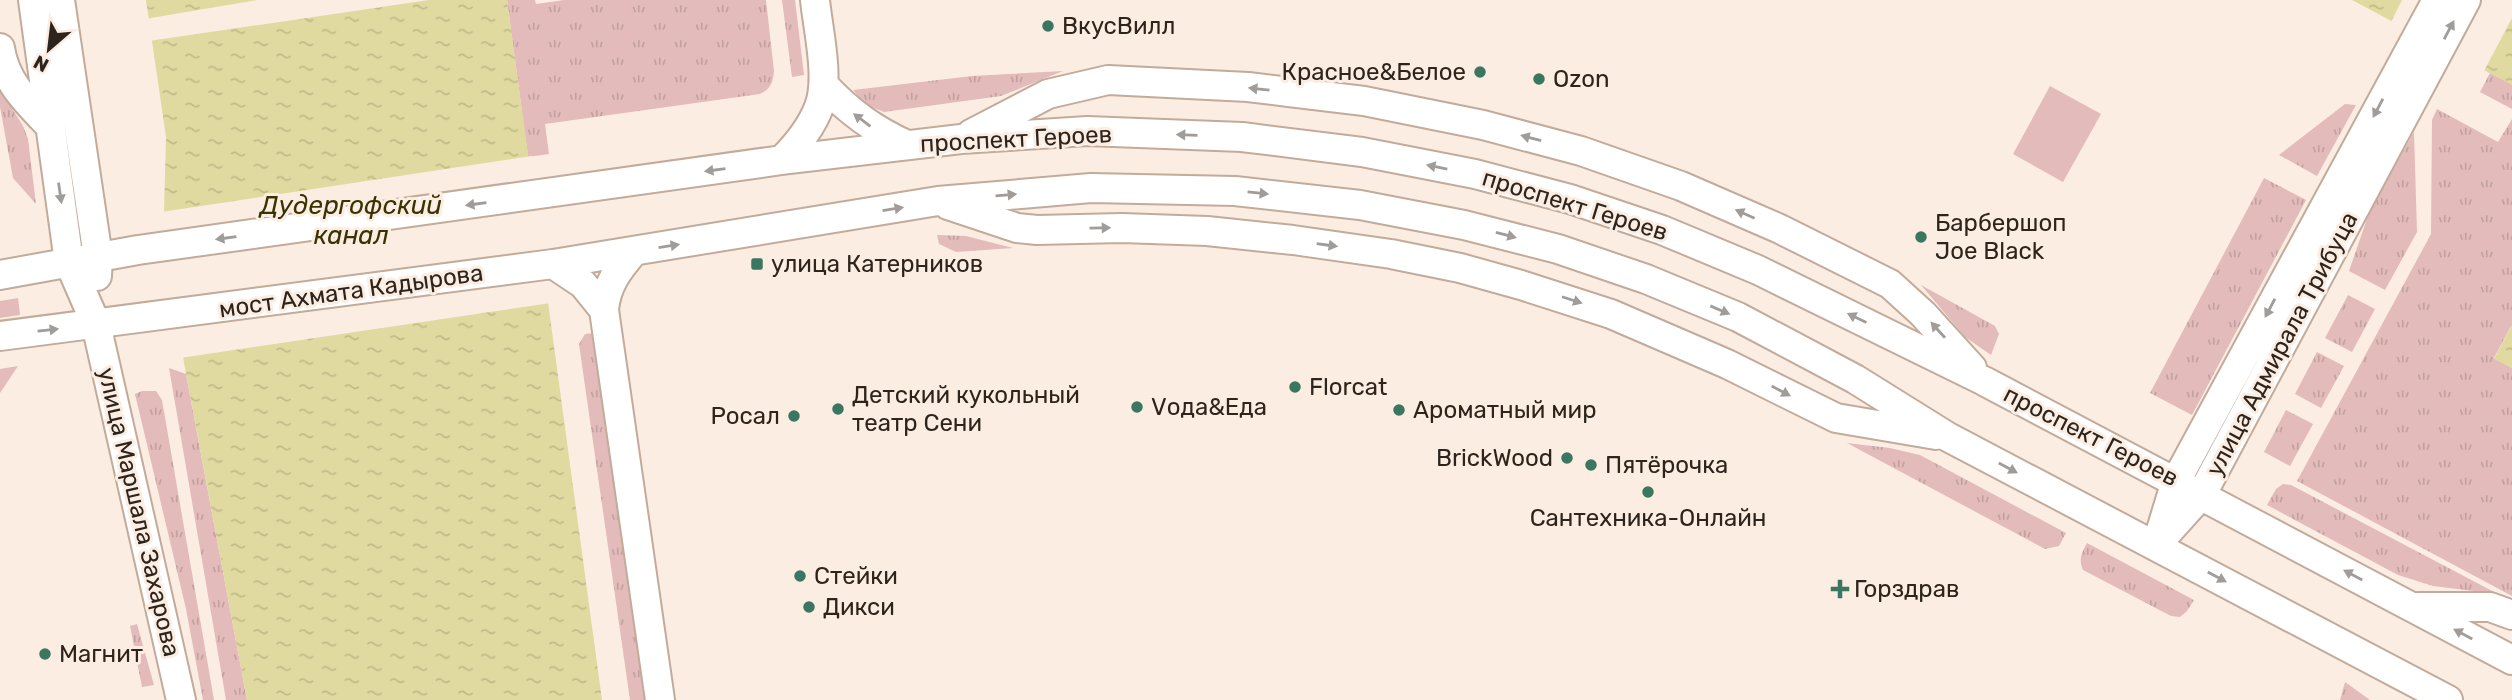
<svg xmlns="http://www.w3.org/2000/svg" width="2512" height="700" viewBox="0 0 2512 700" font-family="Rubik,sans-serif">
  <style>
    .grass { fill: url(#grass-tufts) }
    .park { fill: #e3bbbb }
    .water { fill: url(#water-ripples) }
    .pier { fill: #fcede2 }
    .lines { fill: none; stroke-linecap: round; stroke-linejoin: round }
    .minor-casing { stroke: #c2ab9a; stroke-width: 32 }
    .minor { stroke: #fff; stroke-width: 28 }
    .oneway { fill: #a09c99 }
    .poi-dot { fill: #3a7660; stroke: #fcede2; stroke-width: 2.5 }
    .labels { text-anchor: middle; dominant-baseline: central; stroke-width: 6; stroke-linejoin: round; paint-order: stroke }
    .poi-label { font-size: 24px; fill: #2d241d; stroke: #fcede2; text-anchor: start }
    .street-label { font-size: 24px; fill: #2d241d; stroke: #fcede2 }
    .water-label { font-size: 26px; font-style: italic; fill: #383303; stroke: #fcede2 }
  </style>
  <defs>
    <pattern id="grass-tufts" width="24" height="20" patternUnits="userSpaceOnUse" patternTransform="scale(1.75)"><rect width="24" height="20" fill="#e3bbbb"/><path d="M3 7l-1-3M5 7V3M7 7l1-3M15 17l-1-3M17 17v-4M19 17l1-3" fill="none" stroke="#c3a1a0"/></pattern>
    <pattern id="water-ripples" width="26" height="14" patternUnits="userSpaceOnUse" patternTransform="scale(1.75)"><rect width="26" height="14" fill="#e0daa0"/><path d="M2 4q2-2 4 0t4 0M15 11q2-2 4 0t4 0" fill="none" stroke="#c0bb89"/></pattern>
  </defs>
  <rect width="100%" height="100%" fill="#fcede2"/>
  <!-- grass -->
  <path class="grass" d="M 507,0 L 535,0 L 536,4 L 564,0 L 766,0 L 774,71 C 773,82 771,89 760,94 L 545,124 L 549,154 L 528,157 Z
    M 782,0 L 795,0 L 804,75 L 792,77 Z
    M 1063,71 L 1001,96 L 884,112 L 865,104 L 853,90 L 972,76 Z
    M 2490,73 L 2512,84 L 2512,109 L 2480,92 Z
    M 0,89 L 23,126 L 28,139 L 36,204 L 13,178 L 0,107 Z
    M 2345,104 L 2356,105 L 2317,176 L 2279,155 Z
    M 2437,109 L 2498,142 L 2512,119 L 2512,324 L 2494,358 L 2512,368 L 2512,596 L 2297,481 L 2431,234 L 2432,120 Z
    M 2414,132 L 2417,232 L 2385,290 L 2349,271 L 2369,213 Z
    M 2264,178 L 2306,200 L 2192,415 L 2150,393 Z
    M 937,235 L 966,236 L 1013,248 L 956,252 L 939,244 Z
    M 1921,285 L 1995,326 L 1999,334 L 1991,355 L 1965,337 Z
    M 2348,295 L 2375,309 L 2352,352 L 2325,338 Z
    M 18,298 L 20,315 L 0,318 L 0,301 Z
    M 594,333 L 646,700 L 630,700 L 579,344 L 585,334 Z
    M 2317,352 L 2344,366 L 2321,408 L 2295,394 Z
    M 18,366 L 0,393 L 0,369 Z
    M 169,368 L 186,374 L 247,700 L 226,700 Z
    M 142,391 L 156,391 L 162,400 L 214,700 L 203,700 L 186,609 L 135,394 Z
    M 2286,410 L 2313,424 L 2290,466 L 2264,452 Z
    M 1847,443 L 1890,448 L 1920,455 L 2066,533 L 2059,546 L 2045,549 Z
    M 2283,484 L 2291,485 L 2498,594 L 2433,586 L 2398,575 L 2267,505 L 2276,489 Z
    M 2087,543 L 2194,600 L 2187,611 L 2180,617 L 2171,616 L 2083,570 C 2078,560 2082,552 2087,543 Z
    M 137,624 L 154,685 L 142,687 L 130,626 Z
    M 2345,682 L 2370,700 L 2340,700 Z"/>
  <!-- park -->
  <path class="park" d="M 2050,86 L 2101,114 L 2063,182 L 2013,154 Z"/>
  <!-- water -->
  <path class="water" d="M 146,0 L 507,0 L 602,700 L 247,700 L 184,363 L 164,213 L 166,137 Z
    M 2352,0 L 2512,0 L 2512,85 Z
    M 2512,324 L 2512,368 L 2494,359 Z"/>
  <!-- pier -->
  <path class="pier" d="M 257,0 L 429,0 L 149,41 L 145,19 Z
    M 2402,0 L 2512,0 L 2512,18 L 2483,73 L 2390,24 Z
    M 532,156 L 551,303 L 180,358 L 161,212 Z"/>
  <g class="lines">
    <defs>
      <path id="minor" d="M 33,0 L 69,262 L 96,324 L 181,700
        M 60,0 L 98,257 L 97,276
        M 0,48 C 5,82 27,102 50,126
        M 824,85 C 849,112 874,130 907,145
        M 971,134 L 1048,94 L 1108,80 L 1248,87 L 1289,92 L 1364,101 L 1483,125 L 1581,151 L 1681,186 L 1780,229 L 1890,284 L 1923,314 L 1972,368
        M 782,160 C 797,145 811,128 819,107 C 830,79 818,30 815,0
        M 948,205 L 1017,228 L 1037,230 L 1122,228 L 1207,231 L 1293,240 L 1391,254 L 1460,268 L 1521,285 L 1611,314 L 1727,364 L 1836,418 L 1936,435
        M 634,251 C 618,270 606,285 604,310 L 660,700
        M 553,264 L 583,284 L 604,310
        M 0,275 L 138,250 L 782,160 L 961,139 L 1087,131 L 1242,137 L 1362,152 L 1475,174 L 1570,199 L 1662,230 L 1758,270 L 1984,381 L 2512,660
        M 0,336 L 553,264 L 938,201 L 1091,188 L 1235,191 L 1360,205 L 1464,225 L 1558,249 L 1646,279 L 1738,317 L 1855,379 L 1948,437 L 2448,700
        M 2159,537 L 2176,481 L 2437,0
        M 2156,545 L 2202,494 L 2466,0
        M 2418,607 L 2490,607 L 2512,615"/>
    </defs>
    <!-- minor casing -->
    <use href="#minor" class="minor-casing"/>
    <!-- minor -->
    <use href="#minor" class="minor"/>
  </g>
  <!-- one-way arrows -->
  <defs><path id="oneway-solid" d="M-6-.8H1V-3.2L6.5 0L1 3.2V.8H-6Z" transform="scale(1.75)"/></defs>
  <g class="oneway">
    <use href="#oneway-solid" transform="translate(2449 30) rotate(-62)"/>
    <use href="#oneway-solid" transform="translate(1259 89) rotate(-174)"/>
    <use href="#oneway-solid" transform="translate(2378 108) rotate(118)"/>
    <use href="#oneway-solid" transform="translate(862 120) rotate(-143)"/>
    <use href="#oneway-solid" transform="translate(1187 135) rotate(-178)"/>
    <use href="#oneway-solid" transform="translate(1531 138) rotate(-165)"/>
    <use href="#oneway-solid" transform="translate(1437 167) rotate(-169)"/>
    <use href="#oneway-solid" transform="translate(715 170) rotate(172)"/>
    <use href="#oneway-solid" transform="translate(60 193) rotate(82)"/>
    <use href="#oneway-solid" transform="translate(1258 193) rotate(6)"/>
    <use href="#oneway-solid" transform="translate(1006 195) rotate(-5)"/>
    <use href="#oneway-solid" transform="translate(476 204) rotate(172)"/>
    <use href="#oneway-solid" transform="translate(893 209) rotate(-9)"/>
    <use href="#oneway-solid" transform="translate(1745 214) rotate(-156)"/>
    <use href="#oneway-solid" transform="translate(1100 228) rotate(-1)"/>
    <use href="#oneway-solid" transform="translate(1506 235) rotate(15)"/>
    <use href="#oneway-solid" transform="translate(226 238) rotate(172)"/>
    <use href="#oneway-solid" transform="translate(1327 245) rotate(8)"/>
    <use href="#oneway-solid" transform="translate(669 246) rotate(-9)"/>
    <use href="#oneway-solid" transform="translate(1572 300) rotate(18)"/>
    <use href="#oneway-solid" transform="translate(2270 308) rotate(118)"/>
    <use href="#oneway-solid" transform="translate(1720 310) rotate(23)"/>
    <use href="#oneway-solid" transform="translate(1857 318) rotate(-154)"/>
    <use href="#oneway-solid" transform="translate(48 330) rotate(-6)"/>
    <use href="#oneway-solid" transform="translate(1938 330) rotate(-132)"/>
    <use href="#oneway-solid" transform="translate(1781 391) rotate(28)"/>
    <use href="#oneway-solid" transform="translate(2008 468) rotate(28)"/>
    <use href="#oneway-solid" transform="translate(2353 575) rotate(-152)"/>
    <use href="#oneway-solid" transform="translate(2217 577) rotate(28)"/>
    <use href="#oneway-solid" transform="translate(2463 634) rotate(-152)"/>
  </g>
  <!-- markers -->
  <g class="poi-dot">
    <circle cx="1048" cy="26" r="7"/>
    <circle cx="1480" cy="72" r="7"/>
    <circle cx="1539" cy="79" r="7"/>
    <circle cx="1921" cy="237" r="7"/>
    <rect x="750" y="257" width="14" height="14" rx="3.5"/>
    <circle cx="1295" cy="387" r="7"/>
    <circle cx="1137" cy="407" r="7"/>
    <circle cx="838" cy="409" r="7"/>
    <circle cx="1399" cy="410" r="7"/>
    <circle cx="794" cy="416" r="7"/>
    <circle cx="1567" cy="458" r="7"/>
    <circle cx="1591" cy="465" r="7"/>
    <circle cx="1648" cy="492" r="7"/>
    <circle cx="800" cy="576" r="7"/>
    <path d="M1836.5 578.5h7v7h7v7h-7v7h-7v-7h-7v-7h7z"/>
    <circle cx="809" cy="607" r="7"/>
    <circle cx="45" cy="654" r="7"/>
  </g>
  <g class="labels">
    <!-- poi labels -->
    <g class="poi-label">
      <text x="1062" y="26">ВкусВилл</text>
      <text x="1466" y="72" text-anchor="end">Красное&amp;Белое</text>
      <text x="1553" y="79">Ozon</text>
      <text x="1935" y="223">Барбершоп<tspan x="1935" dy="28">Joe Black</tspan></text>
      <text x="771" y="264">улица Катерников</text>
      <text x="1309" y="387">Florcat</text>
      <text x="852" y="395">Детский кукольный<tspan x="852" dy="28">театр Сени</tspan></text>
      <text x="1151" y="407">Vода&amp;Еда</text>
      <text x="1413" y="410">Ароматный мир</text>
      <text x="780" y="416" text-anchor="end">Росал</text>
      <text x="1553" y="458" text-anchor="end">BrickWood</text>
      <text x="1605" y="465">Пятёрочка</text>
      <text x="1648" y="518" text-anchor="middle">Сантехника-Онлайн</text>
      <text x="814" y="576">Стейки</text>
      <text x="1854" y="589">Горздрав</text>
      <text x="823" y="607">Дикси</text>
      <text x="59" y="654">Магнит</text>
    </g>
    <!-- street labels -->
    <g class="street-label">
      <text transform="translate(1016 139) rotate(-3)">проспект Героев</text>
      <text transform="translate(1575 205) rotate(17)">проспект Героев</text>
      <text transform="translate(351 291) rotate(-8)">мост Ахмата Кадырова</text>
      <text transform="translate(2282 344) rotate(-62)">улица Адмирала Трибуца</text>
      <text transform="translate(2091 436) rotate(27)">проспект Героев</text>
      <text transform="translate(139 512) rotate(77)">улица Маршала Захарова</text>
    </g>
    <!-- water labels -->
    <g class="water-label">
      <text x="351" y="205">Дудергофский<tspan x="351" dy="30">канал</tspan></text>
    </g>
  </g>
  <!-- north arrow -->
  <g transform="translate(49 49) rotate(208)" stroke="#fcede2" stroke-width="5" paint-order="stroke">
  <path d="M0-5L12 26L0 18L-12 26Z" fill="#2d241d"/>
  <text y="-10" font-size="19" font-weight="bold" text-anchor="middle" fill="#2d241d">N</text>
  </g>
</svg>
